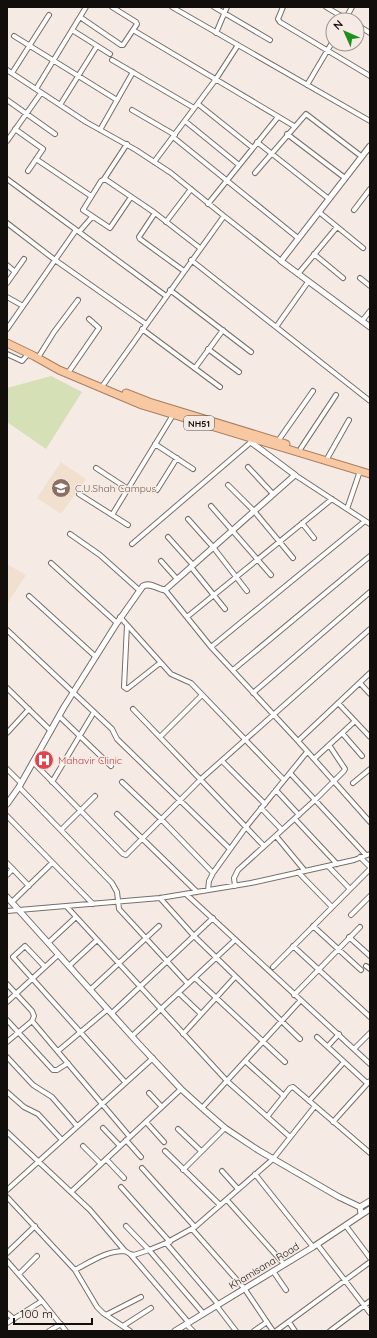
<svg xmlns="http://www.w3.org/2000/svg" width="377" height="1338" viewBox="0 0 377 1338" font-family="Quicksand,sans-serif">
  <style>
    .education { fill: #f2e0cf }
    .green { fill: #d6e0b6 }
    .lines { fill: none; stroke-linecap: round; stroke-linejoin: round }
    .minor-casing { stroke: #786e68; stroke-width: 6 }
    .tertiary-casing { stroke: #786e68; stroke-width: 7 }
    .trunk-casing { stroke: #a77e5f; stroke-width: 9 }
    .minor { stroke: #fff; stroke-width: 4 }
    .tertiary { stroke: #fff; stroke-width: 5 }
    .trunk { stroke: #f8c8a2; stroke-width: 7 }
    .labels { text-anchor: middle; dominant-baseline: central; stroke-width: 3; stroke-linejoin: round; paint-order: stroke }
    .shield { fill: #f6ebe4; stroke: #56504d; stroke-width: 1 }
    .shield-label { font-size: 9px; font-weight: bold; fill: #120e0c }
    .education-label { font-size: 10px; fill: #785e54; stroke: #f6ebe4; text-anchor: start }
    .health-label { font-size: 10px; fill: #be3a42; stroke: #f6ebe4; text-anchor: start }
    .street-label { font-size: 10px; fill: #120e0c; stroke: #f6ebe4 }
  </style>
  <rect width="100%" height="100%" fill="#f6ebe4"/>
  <!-- education -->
  <path class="education" d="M 61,462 L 86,479 L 61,514 L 37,498 Z
    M 7,564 L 26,575 L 7,604 Z"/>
  <!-- green -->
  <path class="green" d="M 51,376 L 82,392 L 46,449 L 7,422 L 7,388 Z"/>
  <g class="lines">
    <defs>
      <path id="minor" d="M 112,7 L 136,22 L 137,24 L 133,30 L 294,126
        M 172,7 L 370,121
        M 214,7 L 270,40
        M 283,7 L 278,19 L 280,22 L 370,76
        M 326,7 L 348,20
        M 80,17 L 121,45 L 123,45 L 133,30
        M 345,20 L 352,7
        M 357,25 L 370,33
        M 72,30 L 110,54
        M 216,33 L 227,7
        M 14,36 L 117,100
        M 112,60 L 194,108
        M 7,70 L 86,122 L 136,150 L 171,173 L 224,216
        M 12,73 L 49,15
        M 307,85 L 333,41
        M 36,89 L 86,7
        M 7,100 L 55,134
        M 198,104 L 253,148
        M 60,105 L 97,46
        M 132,110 L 175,135
        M 185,121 L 239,165
        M 15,129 L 43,149 L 28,171
        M 100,130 L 133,72
        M 287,134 L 345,178
        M 173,137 L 298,238
        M 7,141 L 41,93
        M 257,142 L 329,199
        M 36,159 L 91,196
        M 154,162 L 216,79 L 238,45
        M 255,173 L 306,114 L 361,156
        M 7,179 L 166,296
        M 104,179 L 127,144
        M 131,197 L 110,228 L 83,210 L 101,181 L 105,179 L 155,213 L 200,248
        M 208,204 L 278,117
        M 354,210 L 370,189
        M 319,212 L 363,248
        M 155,213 L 139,237 L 140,239 L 184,271
        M 166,222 L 191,189
        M 7,223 L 55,260 L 146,324
        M 79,232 L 92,217
        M 314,254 L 343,278
        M 191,260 L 370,401
        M 7,265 L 15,272
        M 298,274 L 337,227
        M 360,278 L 370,286
        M 7,283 L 24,259
        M 170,290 L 251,352
        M 7,297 L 23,306
        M 362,321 L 370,311
        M 276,327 L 308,282
        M 7,329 L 76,230
        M 142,329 L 220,387
        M 208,349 L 239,372
        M 7,354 L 22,361 L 29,353
        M 39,356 L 54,332 L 78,300
        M 195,368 L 223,330
        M 70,370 L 99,328 L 89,319
        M 101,388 L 224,216 L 281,261
        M 278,441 L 313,391
        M 155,444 L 193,469
        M 301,448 L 336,395
        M 328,457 L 349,420
        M 248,467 L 273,494
        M 96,468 L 128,489
        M 295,475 L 370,524
        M 228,485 L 254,511 L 293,558
        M 157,490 L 177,458
        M 79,494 L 128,525
        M 211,506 L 271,575
        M 347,509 L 360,471
        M 112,515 L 173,415
        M 188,519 L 213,547 L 247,591
        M 302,523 L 314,538
        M 70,534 L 100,555 L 139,590
        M 168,537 L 193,565
        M 132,544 L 251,442
        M 161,561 L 177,579
        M 51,563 L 117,623
        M 191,567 L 225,609
        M 165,590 L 211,647 L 298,741 L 370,673
        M 29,596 L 96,657
        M 120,617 L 171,674 L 191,683 L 284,780
        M 187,617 L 332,499
        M 127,625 L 124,687 L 127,689 L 160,663
        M 7,630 L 112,729 L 117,739 L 230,849
        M 211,647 L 365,521
        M 233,670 L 370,556
        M 360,683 L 370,694
        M 7,688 L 51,731
        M 253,693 L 370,592
        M 338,703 L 370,737
        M 133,709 L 264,846
        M 59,716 L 111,766
        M 7,733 L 29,709
        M 342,733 L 362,756
        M 160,737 L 202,695
        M 298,741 L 370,822
        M 314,759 L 355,721
        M 222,761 L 265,804
        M 33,762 L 123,854 L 126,855 L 201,779 L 370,629
        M 7,769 L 21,783
        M 290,773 L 366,855
        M 52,782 L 94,712
        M 122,782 L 161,819 L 213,873
        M 353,783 L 370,769
        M 19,787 L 112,883 L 117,892 L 119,909 L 188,984
        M 276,790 L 299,815
        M 261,808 L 282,830
        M 117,814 L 197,892
        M 7,816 L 93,904
        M 295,819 L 337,864
        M 61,830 L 95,796
        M 276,836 L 305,871
        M 360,857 L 370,867
        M 7,863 L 29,886
        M 328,866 L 350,889
        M 298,872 L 332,907
        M 7,875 L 13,869
        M 235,886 L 234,878 L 238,870 L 315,800 L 344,771 L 345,769 L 329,745
        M 208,890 L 209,881 L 213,873 L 246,827 L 307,752
        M 186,894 L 370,1064
        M 160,898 L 194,936 L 300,1039
        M 12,902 L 52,863
        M 67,907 L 227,1081 L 290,1137
        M 7,911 L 160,898 L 251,883 L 354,860 L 370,854
        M 351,915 L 370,896
        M 313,926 L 361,970
        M 349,937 L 370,956
        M 48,943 L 76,917
        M 293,946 L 370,1017
        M 69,966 L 97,940
        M 366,966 L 370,969
        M 45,967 L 25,946 L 13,957 L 125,1082
        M 273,967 L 370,869
        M 195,978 L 285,1062
        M 7,984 L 32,1011 L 34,1016 L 32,1021 L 7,1042
        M 90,990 L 159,926
        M 179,993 L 201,1014
        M 294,995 L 360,927
        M 7,1002 L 58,955
        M 112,1013 L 213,918
        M 7,1020 L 53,1070 L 57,1070 L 68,1063
        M 32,1021 L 130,1137
        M 183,1034 L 235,977
        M 132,1036 L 235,940
        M 317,1037 L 367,1083 L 370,1081
        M 328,1046 L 339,1034
        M 354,1049 L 370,1033
        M 58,1051 L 108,1009
        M 7,1057 L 33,1085 L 52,1097 L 77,1126
        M 245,1061 L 284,1096
        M 7,1092 L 24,1107 L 38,1114 L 62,1140
        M 149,1093 L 162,1107
        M 309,1101 L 344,1062
        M 202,1108 L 300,1001
        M 267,1117 L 290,1088 L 293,1087 L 370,1153
        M 146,1122 L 164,1142
        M 333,1122 L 368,1083
        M 103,1128 L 120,1146
        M 178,1129 L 201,1151
        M 7,1132 L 90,1210 L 125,1251
        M 126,1140 L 141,1157
        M 83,1146 L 101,1164
        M 165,1151 L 220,1205
        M 106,1159 L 124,1178
        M 142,1168 L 195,1227
        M 183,1170 L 225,1128
        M 222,1171 L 238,1189
        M 255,1174 L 313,1247
        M 121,1187 L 170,1242
        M 7,1190 L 153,1058
        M 71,1192 L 181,1089
        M 7,1197 L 75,1270 L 97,1307 L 103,1313 L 130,1331
        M 227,1200 L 284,1264
        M 126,1226 L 149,1250 L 203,1313
        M 346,1226 L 370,1258
        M 192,1229 L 244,1288 L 273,1331
        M 166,1243 L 218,1304
        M 317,1244 L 370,1313
        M 7,1253 L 35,1226
        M 130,1254 L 189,1323
        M 7,1261 L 42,1301 L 66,1331
        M 75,1270 C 92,1261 106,1251 125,1251 L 130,1254 L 134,1255 L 149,1250 L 166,1243 L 195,1227 L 273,1159 L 315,1106
        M 273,1271 L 286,1290
        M 19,1274 L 37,1256
        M 216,1305 L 236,1331
        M 7,1313 L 14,1319
        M 106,1315 L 141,1297
        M 289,1322 L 295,1331
        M 7,1323 L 42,1301
        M 186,1324 L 193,1331
        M 123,1326 L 151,1308
        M 49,1331 L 61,1324
        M 254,1331 L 267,1322
        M 276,1331 L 370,1262
        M 330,1331 L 370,1301"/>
      <path id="tertiary" d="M 370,146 L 281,261 L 370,327
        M 7,804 L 19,787 L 64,707 L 117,623 L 143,586 C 150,582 157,589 165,590 L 295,475 L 252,443 L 251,441 L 253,439
        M 7,897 L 137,1042 L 181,1089 L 202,1108 L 225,1128 L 258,1150 L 339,1197 L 360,1207 L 361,1214
        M 360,1207 L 370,1201
        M 175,1331 L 313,1247 L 370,1209"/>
      <path id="trunk" d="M 7,343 L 34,356 L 59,370 L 142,405 L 370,474
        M 126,393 L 149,402 L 286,444"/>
    </defs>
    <!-- minor casing -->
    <use href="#minor" class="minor-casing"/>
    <!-- tertiary casing -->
    <use href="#tertiary" class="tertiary-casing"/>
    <!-- trunk casing -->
    <use href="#trunk" class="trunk-casing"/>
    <!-- minor -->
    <use href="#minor" class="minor"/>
    <!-- tertiary -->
    <use href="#tertiary" class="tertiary"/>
    <!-- trunk -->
    <use href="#trunk" class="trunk"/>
  </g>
  <!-- icons -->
  <defs>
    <symbol id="university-disc" viewBox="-11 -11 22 22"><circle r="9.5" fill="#8d6e63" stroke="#f6ebe4"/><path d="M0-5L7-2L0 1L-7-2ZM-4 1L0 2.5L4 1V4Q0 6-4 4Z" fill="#fff"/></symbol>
    <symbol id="hospital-disc" viewBox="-11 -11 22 22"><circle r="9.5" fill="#e0444e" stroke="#f6ebe4"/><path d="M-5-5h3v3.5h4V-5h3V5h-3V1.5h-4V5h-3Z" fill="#fff"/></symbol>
  </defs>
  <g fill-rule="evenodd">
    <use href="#university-disc" x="50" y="477" width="22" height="22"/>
    <use href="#hospital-disc" x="33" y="749" width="22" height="22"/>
  </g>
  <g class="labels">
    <!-- shield labels -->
    <rect class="shield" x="184" y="416" width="30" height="14" rx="3"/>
    <g class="shield-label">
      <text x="199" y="423">NH51</text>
    </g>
    <!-- education labels -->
    <g class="education-label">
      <text x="75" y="488">C.U.Shah Campus</text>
    </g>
    <!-- health labels -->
    <g class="health-label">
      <text x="58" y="760">Mahavir Clinic</text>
    </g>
    <!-- street labels -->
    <g class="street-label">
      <text transform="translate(264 1266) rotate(-31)">Khamisana Road</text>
    </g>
  </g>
  <!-- border -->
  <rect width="377" height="1338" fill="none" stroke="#120e0c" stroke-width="16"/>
  <!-- north arrow -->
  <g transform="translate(345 32) rotate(315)"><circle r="19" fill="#f6ebe4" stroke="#9b938e"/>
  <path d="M0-3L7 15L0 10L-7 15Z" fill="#1b901b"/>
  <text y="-6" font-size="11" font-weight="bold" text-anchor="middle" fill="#120e0c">N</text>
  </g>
  <!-- scale -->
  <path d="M14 1318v6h78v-6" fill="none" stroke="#120e0c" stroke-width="2"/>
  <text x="20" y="1318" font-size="12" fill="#120e0c" stroke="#f6ebe4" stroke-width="3" paint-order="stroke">100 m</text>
</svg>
